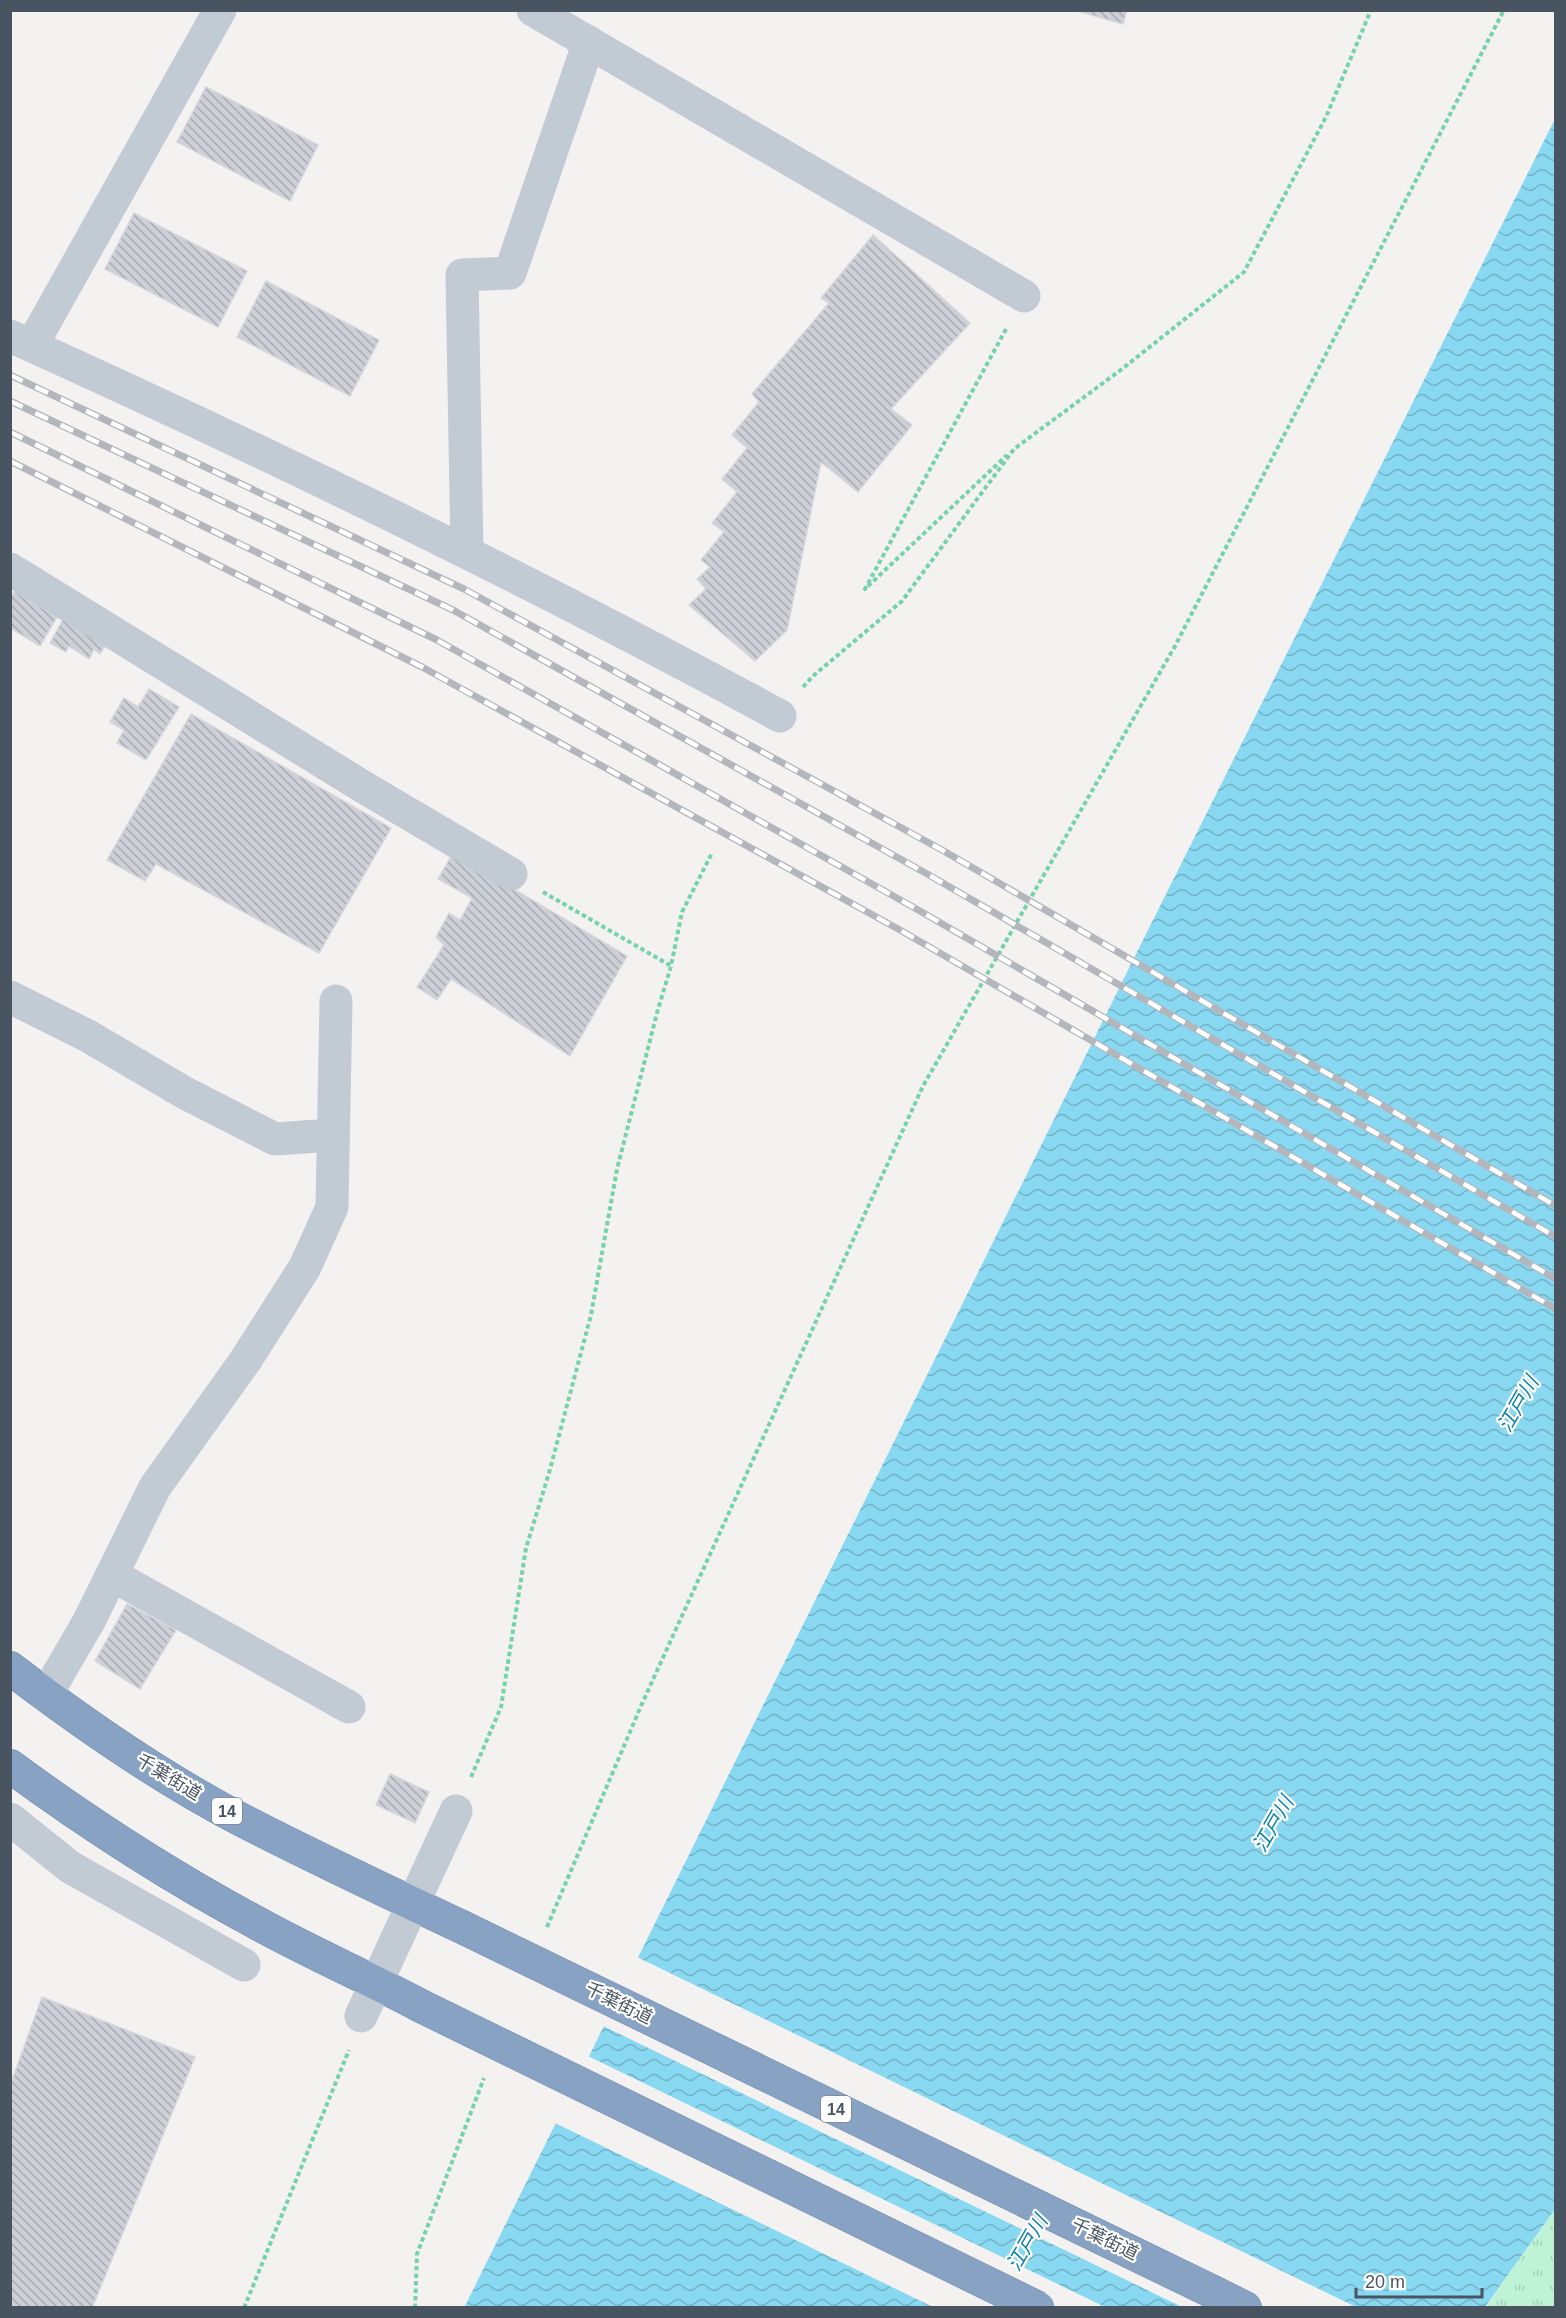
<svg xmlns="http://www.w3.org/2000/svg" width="1566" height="2318" viewBox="0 0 1566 2318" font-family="Helvetica,'Noto Sans JP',sans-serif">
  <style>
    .park { fill: url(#park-tufts) }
    .water { fill: url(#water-waves) }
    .pier { fill: #f4f1f1 }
    .building { fill: url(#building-back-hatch); stroke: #d5d7dd; stroke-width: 1.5 }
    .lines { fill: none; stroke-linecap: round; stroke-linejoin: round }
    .highway-casing { stroke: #728cae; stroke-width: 34 }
    .path { stroke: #74d3a8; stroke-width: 4; stroke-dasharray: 4.5 3; stroke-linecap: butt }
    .minor { stroke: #c2cbd4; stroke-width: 33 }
    .highway { stroke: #87a2c3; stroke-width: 33 }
    .rail-casing { stroke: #b3b6bc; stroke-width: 7 }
    .rail { stroke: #fff; stroke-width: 4.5; stroke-dasharray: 14; stroke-linecap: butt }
    .highway-bridge-casing { stroke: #728cae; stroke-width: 34; stroke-linecap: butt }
    .highway-bridge { stroke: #87a2c3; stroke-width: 33 }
    .labels { text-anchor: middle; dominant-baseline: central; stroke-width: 4.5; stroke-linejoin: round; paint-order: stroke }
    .shield { fill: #fff; stroke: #7f8790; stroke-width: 1.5 }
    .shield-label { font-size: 16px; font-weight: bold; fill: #485460 }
    .street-label { font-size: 18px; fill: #485460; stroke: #fff }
    .water-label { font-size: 20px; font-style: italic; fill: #047fa7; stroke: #fff }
  </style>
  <defs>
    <pattern id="park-tufts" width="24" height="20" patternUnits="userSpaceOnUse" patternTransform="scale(1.5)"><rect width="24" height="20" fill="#bff3d5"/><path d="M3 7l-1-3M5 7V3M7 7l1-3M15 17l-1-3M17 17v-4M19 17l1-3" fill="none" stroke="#a6d2b9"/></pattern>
    <pattern id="water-waves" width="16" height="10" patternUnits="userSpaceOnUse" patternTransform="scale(1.5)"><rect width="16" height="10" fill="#89d8f2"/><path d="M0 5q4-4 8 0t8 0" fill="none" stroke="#72b2c7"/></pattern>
    <pattern id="building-back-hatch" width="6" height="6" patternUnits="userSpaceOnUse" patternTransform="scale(1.5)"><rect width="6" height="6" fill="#cdd0d6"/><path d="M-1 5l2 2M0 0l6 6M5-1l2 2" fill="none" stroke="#a8abb1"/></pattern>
  </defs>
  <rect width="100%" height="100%" fill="#f4f1f1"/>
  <!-- park -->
  <path class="park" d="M 1555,2209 L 1555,2307 L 1485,2308 L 1487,2305 Z"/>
  <!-- water -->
  <path class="water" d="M 1555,119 L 1555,2209 L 1485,2307 L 464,2308 L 1144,938 Z"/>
  <!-- pier -->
  <path class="pier" d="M 635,1956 L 1356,2307 L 1182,2307 L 601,2025 Z
    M 586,2055 L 1105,2307 L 933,2307 L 553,2122 Z"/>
  <!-- building -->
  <path class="building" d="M 1074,10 L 1127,10 L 1123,24 Z
    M 206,87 L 318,145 L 290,201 L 177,142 Z
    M 134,213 L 247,271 L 218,327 L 105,269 Z
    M 873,235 L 970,323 L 891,409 L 912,425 L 858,492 L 821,462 L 787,630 L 755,661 L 689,605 L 706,589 L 697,579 L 710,567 L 701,560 L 724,532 L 712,523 L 737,492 L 722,479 L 747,448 L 732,435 L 759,402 L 752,394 L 829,303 L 821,298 Z
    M 266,281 L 379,340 L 350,396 L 237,337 Z
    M 15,591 L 57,617 L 40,646 L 10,628 L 10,598 Z
    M 65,616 L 107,642 L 100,654 L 94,649 L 89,659 L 69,646 L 66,652 L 50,643 Z
    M 149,689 L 179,707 L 146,760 L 117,743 L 124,730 L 110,722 L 124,698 L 138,707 Z
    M 191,714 L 391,828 L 319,953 L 156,864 L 145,881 L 107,860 Z
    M 453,853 L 627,956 L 570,1056 L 451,979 L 437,1000 L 417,987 L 444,945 L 436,937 L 449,913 L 460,920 L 472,898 L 438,879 Z
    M 127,1604 L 176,1630 L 140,1689 L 95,1661 Z
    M 390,1774 L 429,1792 L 415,1823 L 376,1805 Z
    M 42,1997 L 195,2057 L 92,2308 L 10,2308 L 10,2086 Z"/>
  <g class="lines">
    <defs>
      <path id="highway" d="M 10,1668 C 82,1723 158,1776 238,1818 C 311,1856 386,1891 460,1926
        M 10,1766 C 89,1824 171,1877 257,1923 C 311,1953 367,1977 421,2006
        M 1213,2292 L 1245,2308"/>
    </defs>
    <!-- highway casing -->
    <use href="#highway" class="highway-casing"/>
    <!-- path -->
    <path class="path" d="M 1006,329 L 865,589 L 1007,455
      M 803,687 L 813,676 L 902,601 L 1014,449 L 1122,369 L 1244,272 L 1326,117 L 1371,10
      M 543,892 L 671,966
      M 471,1777 L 501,1707 L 526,1548 L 549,1473 L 591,1315 L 617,1169 L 657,1013 L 671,966 L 682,912 L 712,853
      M 547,1927 L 641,1706 L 923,1086 L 1175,646 L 1504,10
      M 244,2308 L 349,2050
      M 415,2308 L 417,2254 L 484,2078"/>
    <!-- minor -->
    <path class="minor" d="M 533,10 L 1024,296
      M 10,336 C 271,454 529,579 780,716
      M 32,345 L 220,10
      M 467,552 L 462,275 L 510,273 L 589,42
      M 10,569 L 365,788 L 511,874
      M 10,997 L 88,1036 L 185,1093 L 275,1139 L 332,1135
      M 112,1575 L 349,1707
      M 46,1695 L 89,1621 L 155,1487 L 245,1361 L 305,1267 L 332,1207 L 336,1001
      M 10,1819 L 70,1867 L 244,1965
      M 361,2016 L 456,1811"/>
    <!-- highway -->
    <use href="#highway" class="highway"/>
    <defs>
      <path id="rail" d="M 10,375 L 464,589 L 942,850 L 1556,1206
        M 10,401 L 453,610 L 929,875 L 1556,1237
        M 10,432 L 437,640 L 913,907 L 1556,1279
        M 10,461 L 422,667 L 900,930 L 1556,1309"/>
    </defs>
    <!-- rail casing -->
    <use href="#rail" class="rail-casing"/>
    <!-- rail -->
    <use href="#rail" class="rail"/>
    <defs>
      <path id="highway-bridge" d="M 460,1926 L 1213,2292
        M 421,2006 L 1038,2308"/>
    </defs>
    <!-- highway-bridge casing -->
    <use href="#highway-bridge" class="highway-bridge-casing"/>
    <!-- highway-bridge -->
    <use href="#highway-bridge" class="highway-bridge"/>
  </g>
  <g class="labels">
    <!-- shield labels -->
    <g class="shield">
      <rect x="212" y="1798" width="30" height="26" rx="4.5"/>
      <rect x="821" y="2096" width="30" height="26" rx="4.5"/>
    </g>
    <g class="shield-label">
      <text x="227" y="1811">14</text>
      <text x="836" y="2109">14</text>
    </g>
    <!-- street labels -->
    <g class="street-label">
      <text transform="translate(169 1777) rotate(31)">千葉街道</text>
      <text transform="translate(619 2003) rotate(26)">千葉街道</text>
      <text transform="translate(1105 2239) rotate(26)">千葉街道</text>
    </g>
    <!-- water labels -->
    <g class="water-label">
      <text transform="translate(1518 1404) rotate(-60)">江戸川</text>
      <text transform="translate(1273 1824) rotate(-60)">江戸川</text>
      <text transform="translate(1027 2243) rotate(-60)">江戸川</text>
    </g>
  </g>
  <!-- border -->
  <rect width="1566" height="2318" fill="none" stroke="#485460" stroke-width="24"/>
  <!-- scale -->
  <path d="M1356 2288v9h126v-9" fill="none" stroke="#485460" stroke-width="3"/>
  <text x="1365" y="2288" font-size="18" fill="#485460" stroke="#ffffff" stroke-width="4.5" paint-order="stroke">20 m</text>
</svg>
